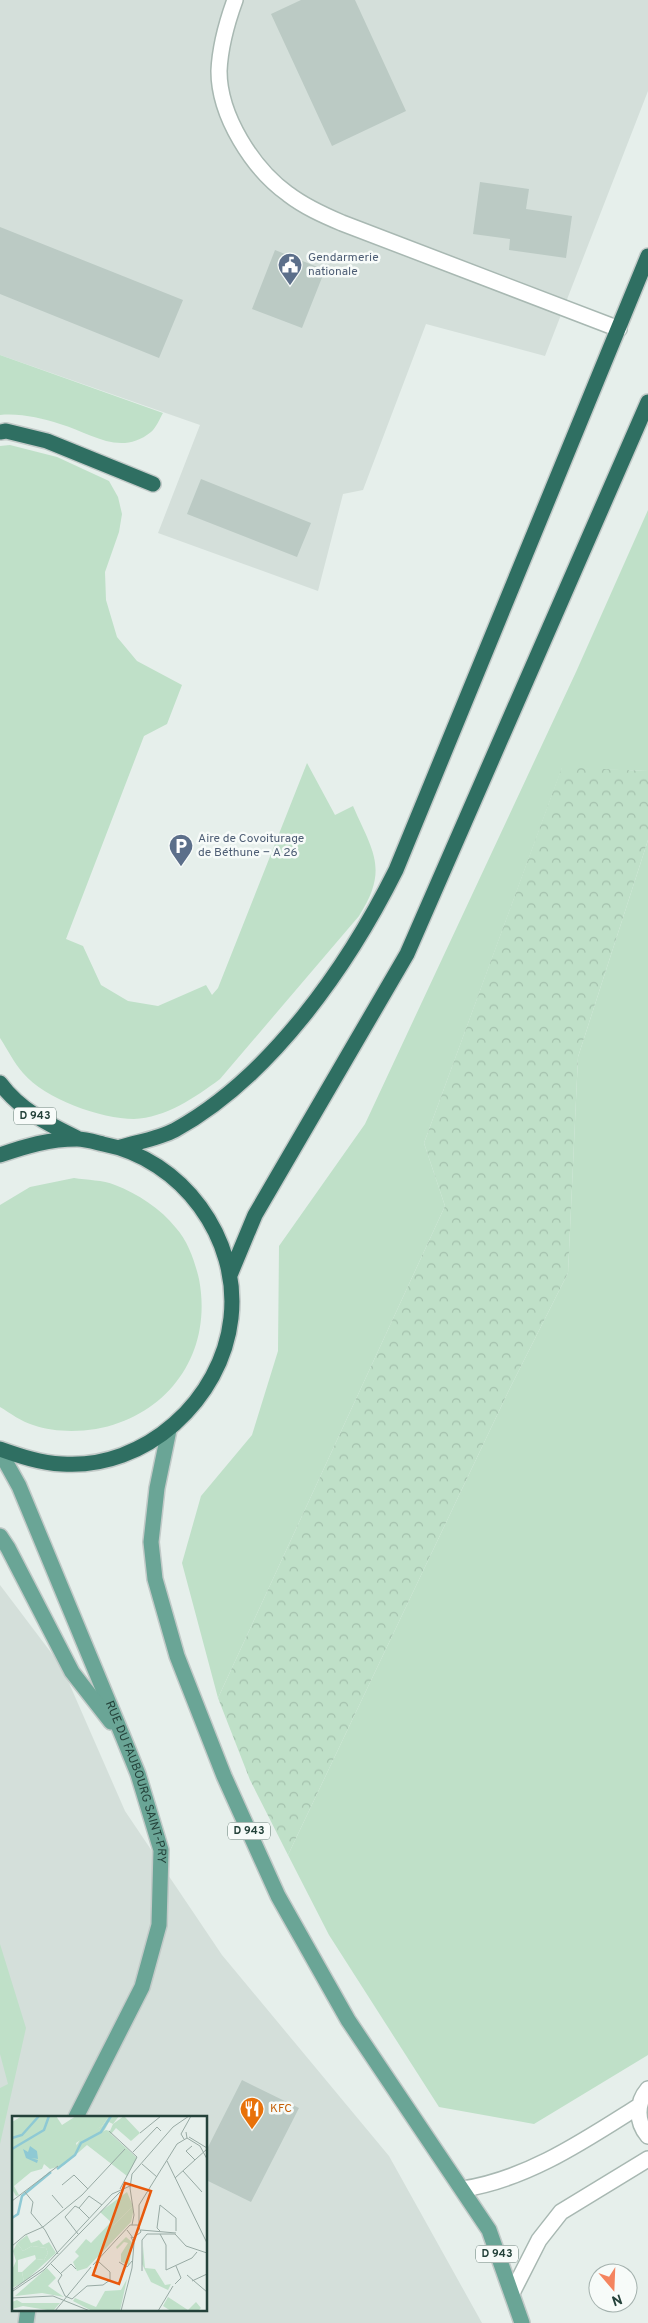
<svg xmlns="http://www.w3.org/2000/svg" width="648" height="2323" viewBox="0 0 648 2323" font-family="Overpass,sans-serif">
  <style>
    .built { fill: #d4dfda; fill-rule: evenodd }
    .green { fill: #bfe0c8 }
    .forest { fill: url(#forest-crowns) }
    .building { fill: #bbcac4 }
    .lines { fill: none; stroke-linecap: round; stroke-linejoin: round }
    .minor-casing { stroke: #a8b8b2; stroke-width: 18 }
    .major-casing { stroke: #c2cac8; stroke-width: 18 }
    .highway-casing { stroke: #c2cac8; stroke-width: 18 }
    .minor { stroke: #fff; stroke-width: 15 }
    .major { stroke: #6aa596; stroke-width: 15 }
    .highway { stroke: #2f6f62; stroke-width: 15 }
    .labels { text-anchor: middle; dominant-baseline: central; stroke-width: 5; stroke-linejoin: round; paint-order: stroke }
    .shield { fill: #f7fbf9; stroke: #637a73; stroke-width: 1 }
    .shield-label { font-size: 11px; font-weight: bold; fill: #24423a }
    .service-label { font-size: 12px; fill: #4e5e75; stroke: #f7fbf9; text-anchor: start }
    .street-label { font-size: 12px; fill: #24423a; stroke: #f7fbf9 }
    .food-label { font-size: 12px; fill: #c56008; stroke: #f7fbf9; text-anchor: start }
    .inset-river { fill: none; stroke: #8ec9d4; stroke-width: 2.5 }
    .inset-road { fill: none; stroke: #98aaa4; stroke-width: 1 }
    .view { fill: #e8590c; fill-opacity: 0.15; stroke: #e8590c; stroke-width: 2.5 }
    .inset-edge { fill: none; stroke: #24423a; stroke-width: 2.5 }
  </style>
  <defs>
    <pattern id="forest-crowns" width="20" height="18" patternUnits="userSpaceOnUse" patternTransform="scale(1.25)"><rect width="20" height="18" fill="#bfe0c8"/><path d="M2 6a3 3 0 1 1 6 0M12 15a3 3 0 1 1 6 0" fill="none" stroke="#a4c1ad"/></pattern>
  </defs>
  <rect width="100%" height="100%" fill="#e6efeb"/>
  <!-- built -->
  <path class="built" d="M 0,0 L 648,0 L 648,91 L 545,356 L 426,324 L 363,490 L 343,494 L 318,591 L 158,533 L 200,425 L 0,355 Z
    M 0,1585 L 62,1667 L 125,1811 L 222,1955 L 389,2156 L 482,2323 L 0,2323 ZM 14,2117 L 206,2117 L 206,2309 L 14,2309 Z"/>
  <!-- green -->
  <path class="green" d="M 0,355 L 163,413 C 160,418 156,428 151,432 C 120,457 91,433 60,424 C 41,418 20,413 0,415 Z
    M 10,445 L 57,457 L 109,481 L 118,497 L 122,514 L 119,532 L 105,572 L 106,600 L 117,637 L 137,661 L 182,685 L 167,724 L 144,736 L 66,939 L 83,946 L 101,985 L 128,1001 L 158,1006 L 206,985 L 212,995 L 218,988 L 307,763 L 335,815 L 353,806 C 373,852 389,869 359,916 L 220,1079 C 196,1097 165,1118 134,1119 C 101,1119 45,1099 23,1073 C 14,1063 8,1050 0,1038 L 0,446 Z
    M 648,510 L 648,771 L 562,768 L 424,1143 L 445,1206 L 218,1698 L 182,1563 L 201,1496 L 252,1435 L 278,1351 L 279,1246 L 365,1124 L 576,672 Z
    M 648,840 L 648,2055 L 534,2124 L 439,2107 L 329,1935 L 288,1855 L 511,1386 L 568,1273 L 578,1057 Z
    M 74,1178 C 87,1180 103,1180 115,1185 C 138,1194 160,1208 176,1228 C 188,1241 195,1262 199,1279 C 213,1352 170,1415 96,1429 C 76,1432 53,1432 33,1425 C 22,1422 10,1413 0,1407 L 0,1205 L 30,1187 Z
    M 0,1944 L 26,2028 L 0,2144 L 0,2088 L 8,2084 L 0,2054 Z"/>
  <!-- forest -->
  <path class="forest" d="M 562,767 L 648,771 L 648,840 L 578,1057 L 568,1273 L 511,1386 L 288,1855 L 250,1780 L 218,1698 L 445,1206 L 424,1143 Z"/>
  <!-- building -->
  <path class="building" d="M 301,0 L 355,0 L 406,111 L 332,146 L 271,14 Z
    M 480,182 L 529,189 L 526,209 L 572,216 L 566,258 L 509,250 L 510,239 L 473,234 Z
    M 0,227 L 183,300 L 159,358 L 0,294 Z
    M 275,250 L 325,270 L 302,328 L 252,309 Z
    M 201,479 L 311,523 L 297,557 L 187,514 Z
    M 242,2080 L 299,2108 L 251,2202 L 206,2180 L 206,2151 Z"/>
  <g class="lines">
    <defs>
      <path id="minor" d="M 235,0 C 227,22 220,48 219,71 C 219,116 253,169 288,194 C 305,207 323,215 342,223 L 619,329
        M 648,2089 C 636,2103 636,2122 648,2136
        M 463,2189 C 528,2179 585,2140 639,2106
        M 512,2293 L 539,2240 L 561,2212 L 648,2159"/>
      <g id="major">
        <path d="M 169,1430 L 157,1488 L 151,1542 L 155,1579 L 177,1656 L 224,1776 L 278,1896 L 348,2020 L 489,2230 L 522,2323"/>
        <path id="s1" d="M 0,1452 L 19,1486 L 123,1737 L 138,1774 L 161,1850 L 159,1925 L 142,1987 L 76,2117"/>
        <path d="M 0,1536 L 8,1548 L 72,1672 L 111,1722"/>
        <path d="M 26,2323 L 28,2309"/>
      </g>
      <path id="highway" d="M 0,432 L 6,431 L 47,441 L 153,484
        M 0,1083 C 20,1110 48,1124 77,1138
        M 121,1147 C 138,1142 160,1138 175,1130 C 271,1077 348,966 396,870 L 648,256
        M 0,1155 C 26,1146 49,1139 77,1139 C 85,1139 95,1142 103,1144 C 182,1159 240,1238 231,1318 C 222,1400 145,1470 62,1464 C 40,1463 20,1456 0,1449
        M 230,1275 L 255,1215 L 407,954 L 648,402"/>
    </defs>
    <!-- minor casing -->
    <use href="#minor" class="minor-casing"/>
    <!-- major casing -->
    <use href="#major" class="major-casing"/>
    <!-- highway casing -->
    <use href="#highway" class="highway-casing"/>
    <!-- minor -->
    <use href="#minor" class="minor"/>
    <!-- major -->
    <use href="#major" class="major"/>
    <!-- highway -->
    <use href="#highway" class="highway"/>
  </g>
  <!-- icons -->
  <defs>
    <symbol id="civic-pin" viewBox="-11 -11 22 30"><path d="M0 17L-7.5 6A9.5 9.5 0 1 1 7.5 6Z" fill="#5c6f8a" stroke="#f7fbf9"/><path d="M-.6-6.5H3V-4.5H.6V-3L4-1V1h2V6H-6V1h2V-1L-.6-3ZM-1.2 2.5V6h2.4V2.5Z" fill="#fff"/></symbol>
    <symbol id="parking-pin" viewBox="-11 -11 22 30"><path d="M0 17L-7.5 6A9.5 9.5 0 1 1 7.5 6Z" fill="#5c6f8a" stroke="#f7fbf9"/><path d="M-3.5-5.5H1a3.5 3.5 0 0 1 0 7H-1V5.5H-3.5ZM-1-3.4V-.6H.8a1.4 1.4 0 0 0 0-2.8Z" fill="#fff"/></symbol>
    <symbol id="restaurant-pin" viewBox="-11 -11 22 30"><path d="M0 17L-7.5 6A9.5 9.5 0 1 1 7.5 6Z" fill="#e8710a" stroke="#f7fbf9"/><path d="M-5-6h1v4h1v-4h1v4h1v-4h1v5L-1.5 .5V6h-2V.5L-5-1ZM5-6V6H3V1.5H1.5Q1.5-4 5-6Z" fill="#fff"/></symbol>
  </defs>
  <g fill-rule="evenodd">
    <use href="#civic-pin" x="276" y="251" width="28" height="38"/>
    <use href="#parking-pin" x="167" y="832" width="28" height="38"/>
    <use href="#restaurant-pin" x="238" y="2095" width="28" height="38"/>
  </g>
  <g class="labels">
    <!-- shield labels -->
    <g class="shield">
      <rect x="14" y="1107.5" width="42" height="17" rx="4"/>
      <rect x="228" y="1822.5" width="42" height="17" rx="4"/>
      <rect x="476" y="2245.5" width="42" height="17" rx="4"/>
    </g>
    <g class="shield-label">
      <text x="35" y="1116">D 943</text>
      <text x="249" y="1831">D 943</text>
      <text x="497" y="2254">D 943</text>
    </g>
    <!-- service labels -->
    <g class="service-label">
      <text x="308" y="258">Gendarmerie<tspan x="308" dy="14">nationale</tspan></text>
      <text x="198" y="839">Aire de Covoiturage<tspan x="198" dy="14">de Béthune − A 26</tspan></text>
    </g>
    <!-- street labels -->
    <g class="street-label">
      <text stroke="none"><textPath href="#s1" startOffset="358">RUE DU FAUBOURG SAINT-PRY</textPath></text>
    </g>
    <!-- food labels -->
    <g class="food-label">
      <text x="270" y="2109">KFC</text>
    </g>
  </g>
  <!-- overview -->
  <g transform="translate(12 2116)">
    <rect width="195" height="195" fill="#e6efeb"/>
    <path d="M 10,0 L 44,0 L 50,9 L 64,0 L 97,0 L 90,10 L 64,27 L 66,35 L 69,28 L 94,14 L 98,15 L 101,8 L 112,0 L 128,17 L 119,25 L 104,12 L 99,18 L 125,42 L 115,60 L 75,29 L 52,49 L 38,53 L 32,48 L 30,53 L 19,56 L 2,70 L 7,79 L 4,80 L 0,73 L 0,6 ZM 115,76 L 121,90 L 102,109 L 98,118 L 121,97 L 119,106 L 75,152 L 65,155 L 61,146 L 67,140 L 63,136 L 74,123 L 79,127 L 99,106 L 88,96 ZM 114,121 L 121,127 L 117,149 L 109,146 L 109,138 L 116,127 L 112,126 L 105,133 L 104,131 ZM 5,127 L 11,135 L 20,130 L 34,132 L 36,137 L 32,144 L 24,143 L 23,139 L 6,144 L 6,156 L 10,156 L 12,166 L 0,172 L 0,154 L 4,145 L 1,135 ZM 131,130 L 133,152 L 143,153 L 153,169 L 159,168 L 156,174 L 139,166 L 130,148 ZM 156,181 L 176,194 L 184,186 L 189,192 L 186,195 L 159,195 L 151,190 ZM 5,184 L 10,187 L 48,187 L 41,195 L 11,190 L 0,193 L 0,186 Z" fill="#bfe0c8"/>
    <path d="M 97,0 L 107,0 L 101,8 L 97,6 L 91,17 L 69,28 L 63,38 L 60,36 L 70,21 L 90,10 ZM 121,90 L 121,97 L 95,130 L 91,128 L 102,109 ZM 15,119 L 19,127 L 27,124 L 31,129 L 37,126 L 44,137 L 12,166 L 10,156 L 24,143 L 32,144 L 36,137 L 34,132 L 20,130 L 11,135 L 5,127 ZM 35,152 L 44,162 L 36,170 L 52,181 L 30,177 L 3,180 ZM 115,163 L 108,195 L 80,195 L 61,185 L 63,182 L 84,191 L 93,175 L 109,174 Z" fill="#bfe0c8"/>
    <path d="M 18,30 L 25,35 L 26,43 L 19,42 L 26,44 L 25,47 L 14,42 L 11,33 L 16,36 Z" fill="#8ec9d4"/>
    <path class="inset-river" d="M 0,22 L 10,19 L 27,0M 0,33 L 32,14 L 37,0M 45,53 L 63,39 L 69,27 L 89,16 L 99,0M 0,102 L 6,98 L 10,80 L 39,56"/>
    <path class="inset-road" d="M 97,15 L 125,41 L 108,73M 128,17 L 149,0M 177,21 L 195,32M 175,22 L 188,30 L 195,43M 172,23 L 169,18 L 179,0M 180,30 L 174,35 L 183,44M 121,36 L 145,11 L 149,15M 155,45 L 195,127M 130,48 L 145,61M 171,55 L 190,76M 163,62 L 195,33M 50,69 L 62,59 L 76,73M 13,76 L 21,86 L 19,97 L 33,114 L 46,138M 40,79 L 51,92M 0,85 L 46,50M 77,102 L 67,92 L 77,80 L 90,89M 120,109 L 122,99 L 118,72 L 120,58 L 161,11 L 177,0M 127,110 L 127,89 L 165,28 L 175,22 L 174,16M 129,114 L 164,117M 148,115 L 145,112 L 148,89 L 164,102 L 164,115M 66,118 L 53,101 L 63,90 L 67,92M 135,118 L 163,118M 148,118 L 154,129 L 154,154 L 180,142 L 185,136M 163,118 L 174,130 L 195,137M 0,130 L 13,119 L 31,111 L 70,79 L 113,33M 107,146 L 115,151 L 120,145M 39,148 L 50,159 L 46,165 L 53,180 L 60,183 L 75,170 L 91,169 L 98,164 L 98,156 L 87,146M 81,149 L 118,109 L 126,109 L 129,116 L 121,122 L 115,114M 130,155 L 130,124 L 135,118M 48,158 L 59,148 L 64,153M 175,159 L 195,176M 180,165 L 195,158M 163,168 L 169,162 L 164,150M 0,174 L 31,152 L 100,78 L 118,70M 1,175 L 32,154 L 108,76M 0,182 L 41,180 L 78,195M 43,195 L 79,151M 109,195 L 120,152 L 122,127 L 119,121M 146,195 L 161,170"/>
    <path class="view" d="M 113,67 L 139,75 L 107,168 L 81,159 Z"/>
    <rect width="195" height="195" class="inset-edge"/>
  </g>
  <!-- north arrow -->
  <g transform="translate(613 2288) rotate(161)"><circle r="24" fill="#f7fbf9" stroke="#a3b1ad"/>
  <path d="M0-4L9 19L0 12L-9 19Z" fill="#f4845f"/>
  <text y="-8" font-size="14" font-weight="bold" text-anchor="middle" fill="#24423a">N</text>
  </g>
</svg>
